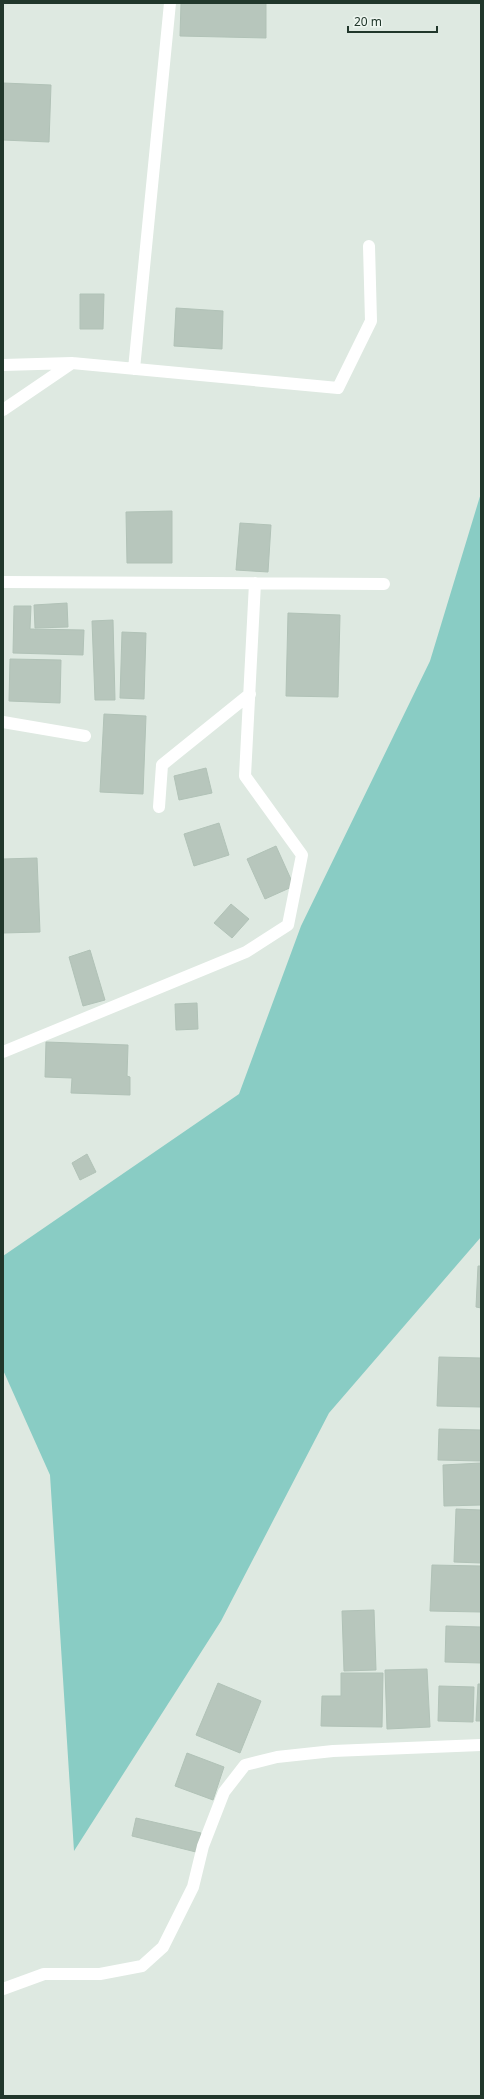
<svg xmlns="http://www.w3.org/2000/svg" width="484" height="2099" viewBox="0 0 484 2099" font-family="'Noto Sans',sans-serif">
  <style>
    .water { fill: #89ccc4 }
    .building { fill: #b7c6bc; stroke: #b1c2b7 }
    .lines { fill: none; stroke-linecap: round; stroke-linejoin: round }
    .minor { stroke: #fff; stroke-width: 12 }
  </style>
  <rect width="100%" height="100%" fill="#dee9e1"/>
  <!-- water -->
  <path class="water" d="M 481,493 L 481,1237 L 329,1413 L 221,1621 L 74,1851 L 50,1475 L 3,1370 L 3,1256 L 239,1094 L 301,926 L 430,661 Z"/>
  <!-- building -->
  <path class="building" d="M 181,3 L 266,3 L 266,38 L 180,36 Z
    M 3,83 L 51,85 L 49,142 L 3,140 Z
    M 80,294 L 104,294 L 103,329 L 80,329 Z
    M 176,308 L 223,311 L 222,349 L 174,346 Z
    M 172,511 L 172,563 L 127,563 L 126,512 Z
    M 240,523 L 271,525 L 268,572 L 236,570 Z
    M 67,603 L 68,627 L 35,628 L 34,605 Z
    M 14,606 L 31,606 L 30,629 L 84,630 L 83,655 L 13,653 Z
    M 288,613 L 340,615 L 338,697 L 286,696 Z
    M 113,620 L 115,700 L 95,700 L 92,621 Z
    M 122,632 L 146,633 L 144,699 L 120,698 Z
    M 10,659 L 61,660 L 60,703 L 9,701 Z
    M 104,714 L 146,716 L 143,794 L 100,792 Z
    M 206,768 L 212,793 L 179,800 L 174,776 Z
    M 219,823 L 229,855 L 194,866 L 184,834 Z
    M 276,846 L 294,886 L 265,899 L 247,859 Z
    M 37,858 L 40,932 L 3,933 L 3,859 Z
    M 231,904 L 249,919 L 232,938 L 214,923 Z
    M 90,950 L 105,1000 L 83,1006 L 69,957 Z
    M 197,1003 L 198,1029 L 176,1030 L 175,1004 Z
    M 46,1042 L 128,1045 L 127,1076 L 130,1077 L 130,1095 L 71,1093 L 72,1078 L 45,1077 Z
    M 87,1154 L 96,1172 L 80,1180 L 72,1163 Z
    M 478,1266 L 481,1266 L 481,1308 L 476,1307 Z
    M 439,1357 L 481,1358 L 481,1407 L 437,1406 Z
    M 439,1429 L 481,1430 L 481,1461 L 438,1460 Z
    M 481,1463 L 481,1505 L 444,1506 L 443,1465 Z
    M 456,1509 L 481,1510 L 481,1563 L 454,1562 Z
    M 432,1565 L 481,1566 L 481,1612 L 430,1611 Z
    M 374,1610 L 376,1670 L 344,1671 L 342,1611 Z
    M 446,1626 L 481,1627 L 481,1663 L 445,1662 Z
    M 427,1669 L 430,1727 L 387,1729 L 385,1670 Z
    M 341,1673 L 383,1673 L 382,1727 L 321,1726 L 322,1696 L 341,1696 Z
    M 218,1683 L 261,1701 L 240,1753 L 196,1735 Z
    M 478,1684 L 481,1684 L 481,1721 L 476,1721 Z
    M 439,1686 L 474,1687 L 473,1722 L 438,1721 Z
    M 187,1753 L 224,1767 L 213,1800 L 175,1786 Z
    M 136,1818 L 201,1833 L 196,1852 L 132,1836 Z"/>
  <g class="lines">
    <!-- minor -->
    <path class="minor" d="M 3,365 L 72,363 L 338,388 L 371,321 L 369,246
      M 134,369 L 170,3
      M 3,410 L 72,363
      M 3,582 L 384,584
      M 3,722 L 85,736
      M 159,807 L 162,765 L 250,694
      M 3,1052 L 246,952 L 288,925 L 302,855 L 245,776 L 255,583
      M 3,1989 L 44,1974 L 100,1974 L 142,1966 L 163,1947 L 193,1887 L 203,1846 L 224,1792 L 245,1765 L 277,1757 L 333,1751 L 481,1745"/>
  </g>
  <!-- border -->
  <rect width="484" height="2099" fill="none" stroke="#21372b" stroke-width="8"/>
  <!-- scale -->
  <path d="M348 26v6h89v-6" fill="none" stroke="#21372b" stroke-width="2"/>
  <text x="354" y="26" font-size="12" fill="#21372b" stroke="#eef6f0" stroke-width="3" paint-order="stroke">20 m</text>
</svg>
